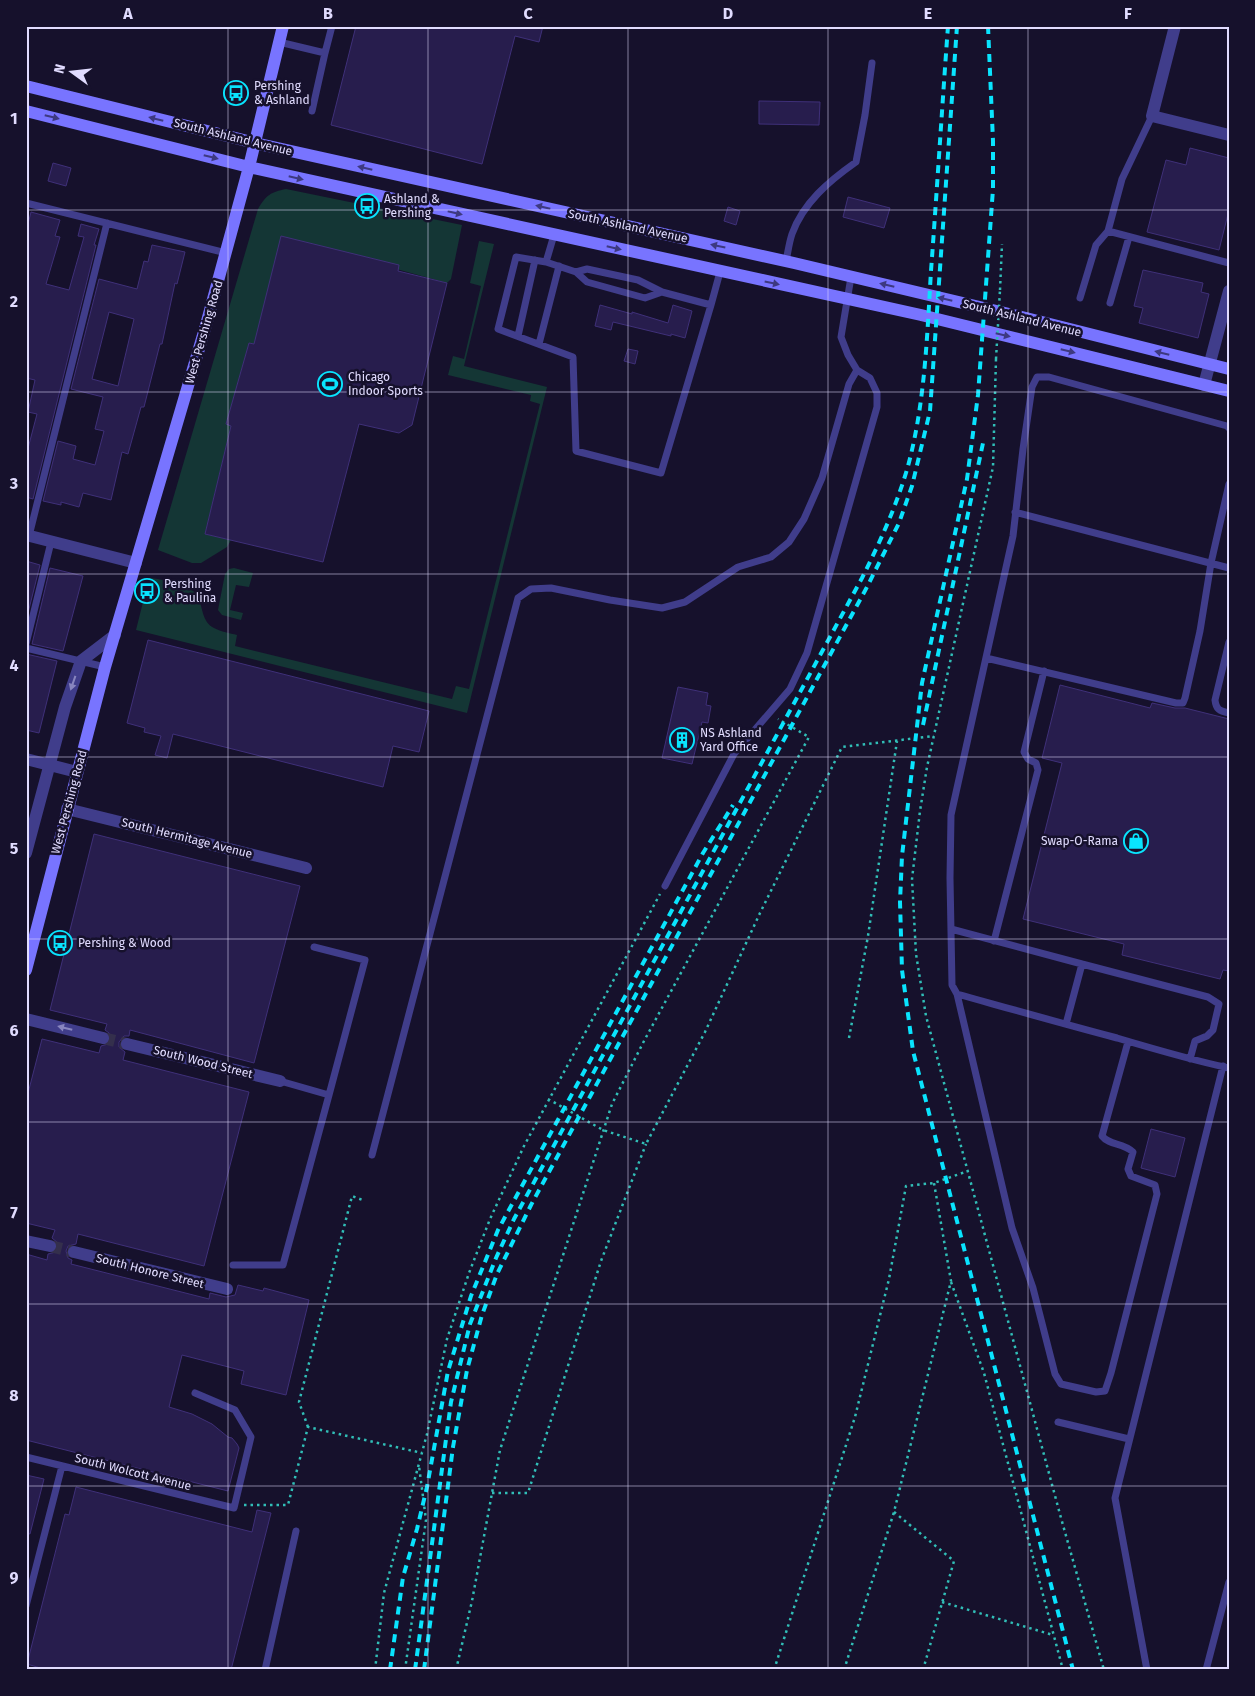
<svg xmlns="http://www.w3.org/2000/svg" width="1255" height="1696" viewBox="0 0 1255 1696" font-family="'Fira Sans',sans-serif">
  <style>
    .green { fill: #143635 }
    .building { fill: #271d4d; stroke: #3f3079; fill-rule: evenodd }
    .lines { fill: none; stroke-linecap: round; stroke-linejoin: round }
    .street-tunnel { stroke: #342f4c; stroke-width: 12; stroke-dasharray: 12 6; stroke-linecap: butt }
    .path { stroke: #31beb7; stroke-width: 2.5; stroke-dasharray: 2.5 4; stroke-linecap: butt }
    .lane { stroke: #403d8b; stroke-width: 7 }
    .street { stroke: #403d8b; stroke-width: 12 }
    .secondary { stroke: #7874ff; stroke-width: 12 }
    .rail { stroke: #09e4fe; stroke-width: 4; stroke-dasharray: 8 6; stroke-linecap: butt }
    .path-bridge { stroke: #31beb7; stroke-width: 2.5; stroke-dasharray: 2.5 4; stroke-linecap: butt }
    .oneway { fill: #3d3980 }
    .oneway2 { fill: #8885bf }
    .grid { fill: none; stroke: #e1dcff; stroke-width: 1; stroke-opacity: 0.55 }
    .labels { text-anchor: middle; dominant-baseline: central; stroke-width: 5; stroke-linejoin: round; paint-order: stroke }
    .poi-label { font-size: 12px; fill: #e1dcff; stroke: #16112c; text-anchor: start }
    .street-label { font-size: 12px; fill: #e1dcff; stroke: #16112c }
    .neatline { fill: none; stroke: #e1dcff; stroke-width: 2 }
    .grid-label { font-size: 16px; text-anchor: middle; font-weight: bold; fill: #e1dcff }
  </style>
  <rect width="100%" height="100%" fill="#16112c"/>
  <!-- green -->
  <path class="green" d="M 286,189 L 462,225 L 451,279 L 447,283 L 281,237 L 254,344 L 249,343 L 226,424 L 231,426 L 205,534 L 231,540 L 227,547 L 201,563 L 192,563 L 158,550 L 258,209 C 266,195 271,192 286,189 Z
    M 479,241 L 494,244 L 464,366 L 547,387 L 467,713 L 136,630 L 149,578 C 161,579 194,585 198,597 C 203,608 202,622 214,628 C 221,632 230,633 237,635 L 235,646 L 452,699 L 456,686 L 469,689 L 540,404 L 530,401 L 531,395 L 448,375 L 453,356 L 464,359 L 481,286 L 470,283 Z
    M 234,568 L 253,573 L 249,587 L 236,585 L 230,610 L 243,613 L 241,620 L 222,615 L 218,610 L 225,574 L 229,569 Z"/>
  <!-- building -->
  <path class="building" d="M 356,26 L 543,26 L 539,42 L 515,36 L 482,164 L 331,125 Z
    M 759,101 L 820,102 L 819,125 L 759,124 Z
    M 1190,148 L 1229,158 L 1229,210 L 1219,250 L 1147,232 L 1166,160 L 1186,165 Z
    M 53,163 L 71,168 L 66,186 L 48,181 Z
    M 848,197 L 890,208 L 884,228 L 843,217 Z
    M 728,207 L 740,211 L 736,225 L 724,221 Z
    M 31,212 L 60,220 L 55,236 L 60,237 L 46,284 L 69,290 L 84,237 L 78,236 L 81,224 L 99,229 L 94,245 L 96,245 L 33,499 L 26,497 L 26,456 L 37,414 L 28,412 L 35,380 L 26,378 L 26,232 Z
    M 281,236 L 399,265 L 398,271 L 447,283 L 412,425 L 399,433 L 359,424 L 323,562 L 205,534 L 231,426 L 226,424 L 249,343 L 254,344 Z
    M 152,245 L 185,252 L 177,284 L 175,283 L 162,344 L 160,344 L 144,407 L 141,407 L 128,454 L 122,452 L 111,500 L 83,493 L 79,507 L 61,502 L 61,505 L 43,501 L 58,441 L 76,446 L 73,459 L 95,465 L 104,431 L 95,429 L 103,397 L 71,389 L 99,279 L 137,289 L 144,261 L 148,262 ZM 109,312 L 134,319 L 118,386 L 92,379 Z
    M 1143,270 L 1203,283 L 1201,292 L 1209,294 L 1198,338 L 1139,323 L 1143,308 L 1134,306 Z
    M 600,305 L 632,314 L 632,312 L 668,323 L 673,305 L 692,311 L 685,338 L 671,334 L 671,336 L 613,322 L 611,330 L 595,326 Z
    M 628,349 L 638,351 L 635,364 L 624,361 Z
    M 26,561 L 40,565 L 26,621 Z
    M 50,568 L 83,576 L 63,651 L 32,644 Z
    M 148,640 L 429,711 L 419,752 L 393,746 L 383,787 L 173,734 L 167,758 L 155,755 L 161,736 L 144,732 L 145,728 L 127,723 Z
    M 26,654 L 57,661 L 39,733 L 26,730 Z
    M 1060,685 L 1150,708 L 1152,703 L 1175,708 L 1185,708 L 1229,719 L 1229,971 L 1223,970 L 1220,979 L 1122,955 L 1124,944 L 1023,919 L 1062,763 L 1042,758 Z
    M 678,687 L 708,693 L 706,705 L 711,706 L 708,723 L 702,722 L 692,764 L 662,758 Z
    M 94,834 L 300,886 L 254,1063 L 130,1030 L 129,1036 L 124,1036 L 119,1042 L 119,1047 L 125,1052 L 123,1060 L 249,1092 L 204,1266 L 78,1234 L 76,1244 L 68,1246 L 66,1251 L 68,1258 L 72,1260 L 71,1264 L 209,1299 L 210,1293 L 226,1297 L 235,1295 L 238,1285 L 263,1291 L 264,1288 L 309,1300 L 286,1395 L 241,1384 L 244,1371 L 182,1355 L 169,1407 L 192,1414 L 212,1424 L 228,1437 L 232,1438 L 237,1444 L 239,1448 L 228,1491 L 26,1440 L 26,1254 L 47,1260 L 48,1254 L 56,1252 L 58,1247 L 58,1243 L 52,1238 L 55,1230 L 26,1223 L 26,1101 L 42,1039 L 99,1053 L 101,1046 L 108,1044 L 111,1039 L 109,1033 L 105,1030 L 107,1024 L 50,1010 Z
    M 1151,1129 L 1185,1138 L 1175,1177 L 1141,1168 Z
    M 26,1475 L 44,1479 L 30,1534 L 26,1533 Z
    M 76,1487 L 252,1532 L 257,1510 L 271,1513 L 231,1670 L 47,1670 L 27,1664 L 65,1514 L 69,1515 Z"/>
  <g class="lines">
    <!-- street-tunnel -->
    <path class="street-tunnel" d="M 103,1038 L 127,1044
      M 50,1246 L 74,1252"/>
    <!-- path -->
    <path class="path" d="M 1000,290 L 1002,244
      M 996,359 L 993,467 L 927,767 L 920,811 L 912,879 L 916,954 L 926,1016 L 1061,1518 L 1104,1670
      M 849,1038 L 868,936 L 897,741
      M 548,1099 L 603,1130 L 646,1144 L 705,1032 L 760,913 L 842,747 L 934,736
      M 951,1282 L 984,1373 L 1063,1670
      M 308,1427 L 299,1402 L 352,1196 L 365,1201
      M 492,1493 L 528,1493 L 601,1261 L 646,1144
      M 244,1505 L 288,1505 L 308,1427 L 422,1453
      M 894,1512 L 954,1561 L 923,1670
      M 942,1602 L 1053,1635
      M 375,1670 L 384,1593 L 427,1434 L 447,1339 L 469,1273 L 490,1219 L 524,1146 L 660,894
      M 405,1670 L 426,1520 L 419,1466
      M 456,1670 L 472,1601 L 500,1450 L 612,1104 L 644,1041 L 809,737 L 778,719
      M 774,1670 L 855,1417 L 889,1279 L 906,1186 L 934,1183 L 968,1171
      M 844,1670 L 894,1512 L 951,1281 L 934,1183"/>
    <!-- lane -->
    <path class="lane" d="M 279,42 L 325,53 L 332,26
      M 312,111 L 325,53
      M 1152,116 L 1122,179 L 1108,231 L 1229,263
      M 26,203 L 226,253
      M 554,235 L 546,262 L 576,272 L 587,269 L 638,280 L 662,292 L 711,305 L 720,272
      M 786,261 C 788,252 789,243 792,234 C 803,203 829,181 856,162 L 865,115 L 872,63
      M 546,262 L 516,257 L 498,329 L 573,357 L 576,451 L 661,473 L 711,305
      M 576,272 L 587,282 L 645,298 L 662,292
      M 1080,298 L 1096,245 L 1108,231
      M 1110,303 L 1129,237
      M 518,336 L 535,260
      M 539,344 L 559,266
      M 1015,512 L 1229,568
      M 29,536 L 107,223
      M 1229,642 L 1215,700 C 1216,709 1219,711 1229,713
      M 26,644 L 51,542
      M 26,648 L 105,667
      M 986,658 L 1176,703 L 1183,703 L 1185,698 L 1200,631 L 1211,563 L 1229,484
      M 665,886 L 734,754 L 790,689 L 807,653 L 877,407 L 877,393 L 870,378 L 857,370 L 848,355 L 841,337 L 851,277
      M 951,929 L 1082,964
      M 994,941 L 1038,770 L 1036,763 L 1028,759 L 1024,752 L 1044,671
      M 314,947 L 365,960 L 329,1095
      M 957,994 L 952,985 L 950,878 L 951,815 L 1013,536 L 1023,449 L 1032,387 L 1037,377 L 1049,377 L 1227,426 L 1229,428
      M 1066,1024 L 1082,964 L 1208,997 L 1219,1004 L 1213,1030 L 1207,1036 L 1195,1041 L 1190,1059
      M 1128,1042 L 1102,1136 C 1110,1146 1122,1142 1133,1152 L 1128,1169 L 1131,1176 L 1155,1185 L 1157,1194 L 1111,1373 L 1105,1391 L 1096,1392 L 1061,1384 L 1055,1374 L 1033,1288 L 1012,1228 L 957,994 C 1011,1009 1064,1024 1117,1038 C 1154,1049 1191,1060 1229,1068
      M 372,1155 L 518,598 L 531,589 L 551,588 L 610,600 L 662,608 L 685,602 L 738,567 L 771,557 L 789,542 L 804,519 L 822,478 L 849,384 L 857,370
      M 233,1265 L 283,1265 L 329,1095 L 280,1081
      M 1058,1422 L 1129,1439
      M 26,1457 L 234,1508 L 251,1437 L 235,1410 L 195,1393
      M 26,1606 L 62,1466
      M 265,1670 L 296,1531
      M 1147,1670 L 1115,1498 L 1223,1066
      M 1206,1670 L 1229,1582"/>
    <!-- street -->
    <path class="street" d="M 1175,26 L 1152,116 L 1229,135
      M 1204,385 L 1229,291
      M 26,535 L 136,563
      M 26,759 L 77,772
      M 67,809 L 306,868
      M 26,853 L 65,707 L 81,661 L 115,635
      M 26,1019 L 103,1038
      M 127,1044 L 280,1081
      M 26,1241 L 50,1246
      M 74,1252 L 227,1289"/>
    <!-- secondary -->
    <path class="secondary" d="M 26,86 L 255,143 L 794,263 L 1026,318 L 1229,369
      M 26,111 L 249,167 L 921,315 L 1229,391
      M 26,970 L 105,667 L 206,325 L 249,167 L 283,26"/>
    <!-- rail -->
    <path class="rail" d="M 988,26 L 993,141 L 993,189 L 978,395 L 967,479 L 922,683 L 902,856 L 900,902 L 902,970 L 913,1051 L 1073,1670
      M 923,725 L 983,443
      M 390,1670 L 403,1577 L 417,1529 L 427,1487 L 448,1371 L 471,1296 L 498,1230 L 703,853 L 733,805
      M 415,1670 L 451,1402 L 470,1324 L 496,1258 L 514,1219 L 862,578 C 880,542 897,505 908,466 C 925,403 927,337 931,271 C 937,190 942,108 948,26
      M 424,1670 L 453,1447 L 467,1370 L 482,1315 L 497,1274 L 531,1205 L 867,587 L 899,523 L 912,486 L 930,411 L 957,26"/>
    <!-- path-bridge -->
    <path class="path-bridge" d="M 996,359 L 1000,290"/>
  </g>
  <!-- one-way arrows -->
  <defs><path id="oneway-solid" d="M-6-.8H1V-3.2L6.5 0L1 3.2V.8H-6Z" transform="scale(1.25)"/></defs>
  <g class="oneway">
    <use href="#oneway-solid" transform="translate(52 117) rotate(14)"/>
    <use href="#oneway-solid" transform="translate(156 119) rotate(-166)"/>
    <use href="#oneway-solid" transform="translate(211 157) rotate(14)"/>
    <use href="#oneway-solid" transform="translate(365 168) rotate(-167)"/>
    <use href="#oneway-solid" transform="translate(296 178) rotate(13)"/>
    <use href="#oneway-solid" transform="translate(543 207) rotate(-167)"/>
    <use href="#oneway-solid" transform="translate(455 213) rotate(13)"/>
    <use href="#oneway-solid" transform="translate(718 246) rotate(-168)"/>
    <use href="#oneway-solid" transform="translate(614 248) rotate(13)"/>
    <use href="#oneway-solid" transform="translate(772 283) rotate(12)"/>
    <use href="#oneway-solid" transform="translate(887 285) rotate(-167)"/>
    <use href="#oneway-solid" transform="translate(945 299) rotate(-167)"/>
    <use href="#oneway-solid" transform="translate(1003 335) rotate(13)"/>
    <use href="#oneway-solid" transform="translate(1068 351) rotate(14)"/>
    <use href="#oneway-solid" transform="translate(1162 353) rotate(-166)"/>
  </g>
  <g class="oneway2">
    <use href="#oneway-solid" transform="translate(73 683) rotate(109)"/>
    <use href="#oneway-solid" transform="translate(65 1028) rotate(-166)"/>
  </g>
  <!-- grid -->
  <path class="grid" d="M 228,26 L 228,1670M 428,26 L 428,1670M 628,26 L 628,1670M 828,26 L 828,1670M 1028,26 L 1028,1670M 26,210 L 1229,210M 26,392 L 1229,392M 26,574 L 1229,574M 26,757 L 1229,757M 26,939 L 1229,939M 26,1122 L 1229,1122M 26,1304 L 1229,1304M 26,1486 L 1229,1486"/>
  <!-- icons -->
  <defs>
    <symbol id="bus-ring" viewBox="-11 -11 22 22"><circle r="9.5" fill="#16112c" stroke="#09e4fe" stroke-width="1.5"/><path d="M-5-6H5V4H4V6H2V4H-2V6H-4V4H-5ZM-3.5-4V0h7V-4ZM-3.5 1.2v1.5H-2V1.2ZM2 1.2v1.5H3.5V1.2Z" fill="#09e4fe"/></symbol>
    <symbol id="stadium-ring" viewBox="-11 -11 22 22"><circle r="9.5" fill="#16112c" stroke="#09e4fe" stroke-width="1.5"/><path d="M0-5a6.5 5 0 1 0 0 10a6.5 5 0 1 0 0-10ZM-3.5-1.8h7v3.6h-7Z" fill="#09e4fe"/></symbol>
    <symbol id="building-ring" viewBox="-11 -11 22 22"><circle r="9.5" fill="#16112c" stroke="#09e4fe" stroke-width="1.5"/><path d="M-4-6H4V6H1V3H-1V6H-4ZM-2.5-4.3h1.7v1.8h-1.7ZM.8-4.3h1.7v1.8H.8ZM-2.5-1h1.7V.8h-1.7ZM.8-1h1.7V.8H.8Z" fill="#09e4fe"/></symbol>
    <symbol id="shop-ring" viewBox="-11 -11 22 22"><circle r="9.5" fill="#16112c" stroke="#09e4fe" stroke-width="1.5"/><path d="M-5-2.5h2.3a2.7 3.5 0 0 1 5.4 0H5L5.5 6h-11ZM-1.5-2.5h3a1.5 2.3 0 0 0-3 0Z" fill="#09e4fe"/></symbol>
  </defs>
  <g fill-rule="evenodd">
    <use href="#bus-ring" x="222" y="79" width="28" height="28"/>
    <use href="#bus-ring" x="353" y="192" width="28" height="28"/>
    <use href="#stadium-ring" x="316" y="370" width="28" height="28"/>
    <use href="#bus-ring" x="133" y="577" width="28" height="28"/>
    <use href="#building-ring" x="668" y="726" width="28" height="28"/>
    <use href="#shop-ring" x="1122" y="827" width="28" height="28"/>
    <use href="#bus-ring" x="46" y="929" width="28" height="28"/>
  </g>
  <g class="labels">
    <!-- poi labels -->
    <g class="poi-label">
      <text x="254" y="86">Pershing<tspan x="254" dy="14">&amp; Ashland</tspan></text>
      <text x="384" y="199">Ashland &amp;<tspan x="384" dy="14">Pershing</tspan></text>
      <text x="348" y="377">Chicago<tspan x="348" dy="14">Indoor Sports</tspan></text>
      <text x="164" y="584">Pershing<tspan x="164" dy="14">&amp; Paulina</tspan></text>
      <text x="700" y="733">NS Ashland<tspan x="700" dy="14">Yard Office</tspan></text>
      <text x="1118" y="841" text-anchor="end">Swap-O-Rama</text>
      <text x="78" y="943">Pershing &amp; Wood</text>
    </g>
    <!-- street labels -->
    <g class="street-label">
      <text transform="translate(233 137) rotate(14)">South Ashland Avenue</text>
      <text transform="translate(628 226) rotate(12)">South Ashland Avenue</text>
      <text transform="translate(1022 318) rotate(14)">South Ashland Avenue</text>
      <text transform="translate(204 332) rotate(-74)">West Pershing Road</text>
      <text transform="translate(69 802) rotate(-75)">West Pershing Road</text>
      <text transform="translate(187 838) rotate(14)">South Hermitage Avenue</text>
      <text transform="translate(203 1062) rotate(14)">South Wood Street</text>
      <text transform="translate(150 1271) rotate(14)">South Honore Street</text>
      <text transform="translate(133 1472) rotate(14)">South Wolcott Avenue</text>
    </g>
  </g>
  <!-- border -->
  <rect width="1255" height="1696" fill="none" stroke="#16112c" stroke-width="55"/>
  <!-- north arrow -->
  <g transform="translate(72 72) rotate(285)" stroke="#16112c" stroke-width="4" paint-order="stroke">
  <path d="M0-4L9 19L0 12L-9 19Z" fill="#e1dcff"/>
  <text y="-8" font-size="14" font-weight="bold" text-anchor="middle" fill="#e1dcff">N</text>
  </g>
  <rect x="28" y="28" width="1200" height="1640" class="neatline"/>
  <g class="grid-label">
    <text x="128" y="19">A</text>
    <text x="328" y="19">B</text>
    <text x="528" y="19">C</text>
    <text x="728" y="19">D</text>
    <text x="928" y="19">E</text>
    <text x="1128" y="19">F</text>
    <text x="14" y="124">1</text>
    <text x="14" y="307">2</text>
    <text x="14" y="489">3</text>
    <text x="14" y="671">4</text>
    <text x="14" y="854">5</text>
    <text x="14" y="1036">6</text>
    <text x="14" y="1218">7</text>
    <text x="14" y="1401">8</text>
    <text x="14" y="1583">9</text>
  </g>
</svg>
